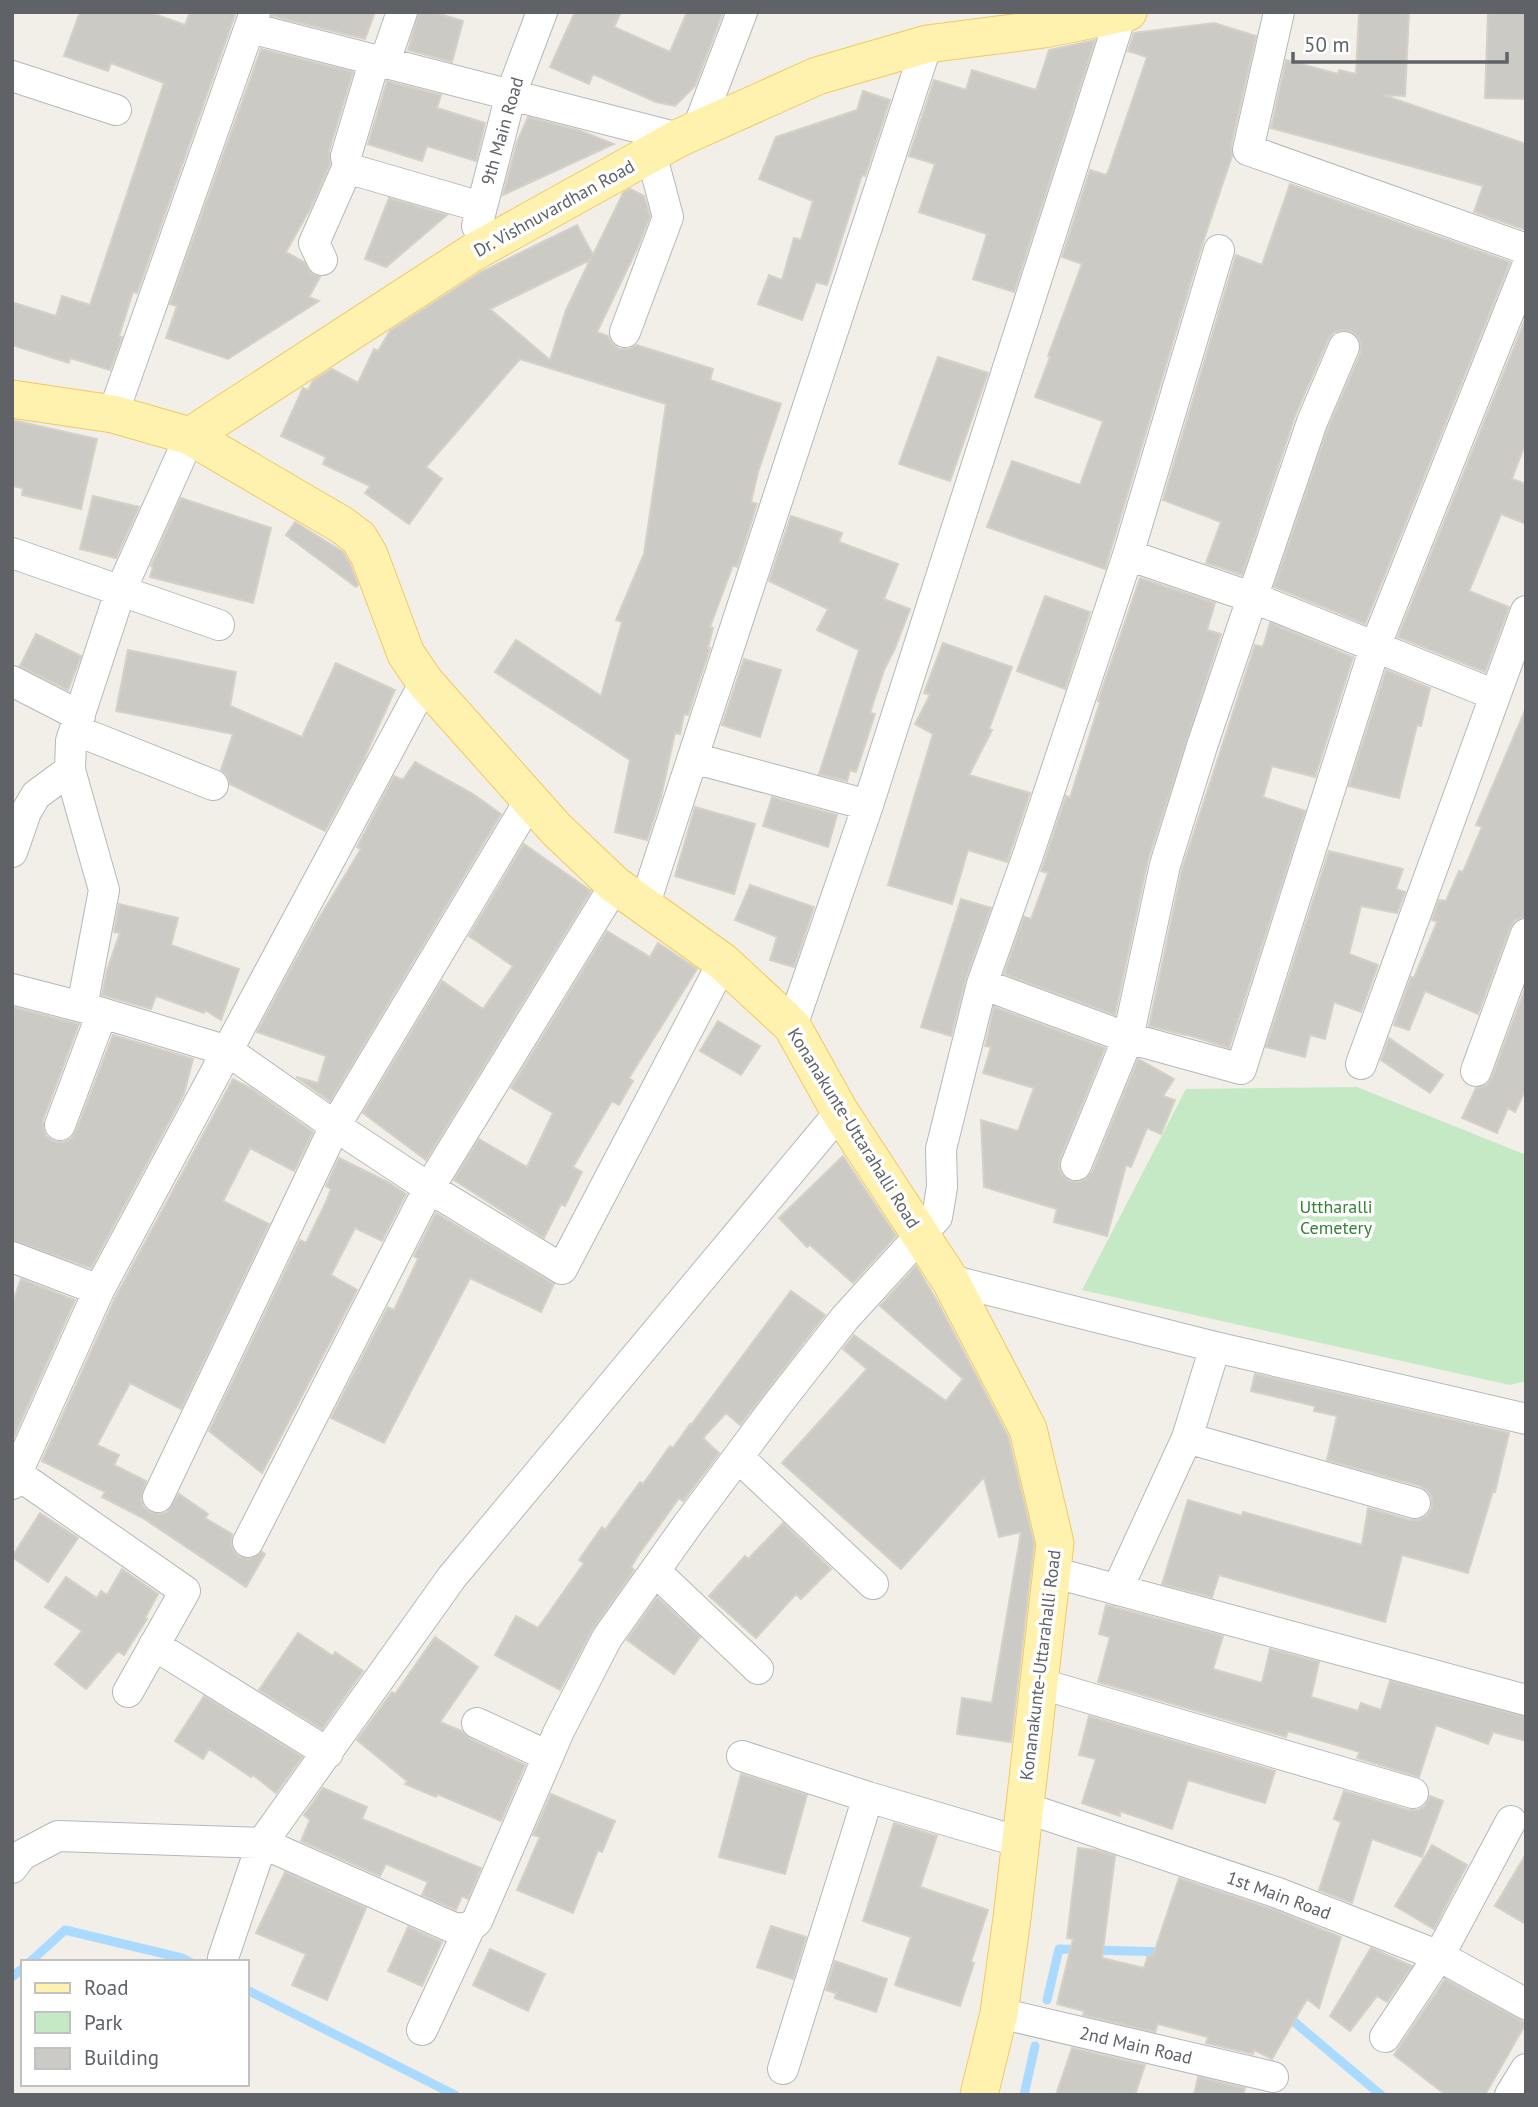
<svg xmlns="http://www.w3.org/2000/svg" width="1538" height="2107" viewBox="0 0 1538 2107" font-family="'PT Sans',sans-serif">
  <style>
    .green { fill: #c5e8c5 }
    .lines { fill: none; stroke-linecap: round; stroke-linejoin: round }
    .stream { stroke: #aadaff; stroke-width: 9 }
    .building { fill: #cccac5; stroke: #d6d1c6; stroke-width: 2; fill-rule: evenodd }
    .minor-casing { stroke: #b5b8bc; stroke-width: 32 }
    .major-casing { stroke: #f2c960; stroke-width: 39 }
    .minor { stroke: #fff; stroke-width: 30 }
    .major { stroke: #fff2af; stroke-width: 37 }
    .labels { text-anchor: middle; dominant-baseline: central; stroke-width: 7; stroke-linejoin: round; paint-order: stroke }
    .street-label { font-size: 18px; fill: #5f6368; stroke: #fff }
    .park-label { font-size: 18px; fill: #348238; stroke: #fff }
  </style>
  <rect width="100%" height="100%" fill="#f1efe8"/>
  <!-- green -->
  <path class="green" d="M 1357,1087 L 1526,1155 L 1526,1381 L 1510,1385 L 1082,1290 L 1186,1089 Z"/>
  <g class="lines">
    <!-- stream -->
    <path class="stream" d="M 30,1962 L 65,1930 L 182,1958 L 190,1962
      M 12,1977 L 23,1968
      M 247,1990 L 455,2095
      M 1047,2000 L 1059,1949 L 1165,1952
      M 1286,2015 L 1381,2095
      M 1024,2095 L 1035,2046"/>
  </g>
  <!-- building -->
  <path class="building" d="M 80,12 L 149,12 L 185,25 L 190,12 L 236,12 L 137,293 L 133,292 L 119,336 L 122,337 L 110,370 L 70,358 L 69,363 L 12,345 L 12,302 L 56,316 L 62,296 L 90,305 L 164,83 L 111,63 L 108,71 L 64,56 Z
    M 272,12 L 375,12 L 365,39 L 272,16 Z
    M 419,12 L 433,12 L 463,21 L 452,62 L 408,50 Z
    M 575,12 L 621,12 L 614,27 L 670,52 L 687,12 L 723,12 L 695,86 L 675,106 L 656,102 L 593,74 L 589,84 L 550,67 Z
    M 1359,12 L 1409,12 L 1405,96 L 1383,95 L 1526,144 L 1526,230 L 1474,212 L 1483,186 L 1271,128 L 1286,60 L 1338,74 L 1339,70 L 1356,74 Z
    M 1488,12 L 1526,12 L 1526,99 L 1485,98 Z
    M 1214,23 L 1256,36 L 1231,146 L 1232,156 L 1202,245 L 1105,569 L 987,527 L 1012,461 L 1080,485 L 1103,421 L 1035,397 L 1050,357 L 1048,356 L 1082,264 L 1062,257 L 1090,170 L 1106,175 L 1108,172 L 1147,57 L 1128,51 L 1134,33 Z
    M 1095,40 L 1014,292 L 973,279 L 987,234 L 919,212 L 935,164 L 909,156 L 934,80 L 966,90 L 972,70 L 1036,90 L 1049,50 Z
    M 261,49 L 353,72 L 329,151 L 330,164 L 310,209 L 286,252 L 304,262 L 312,274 L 320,277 L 309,297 L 319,301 L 228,359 L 166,338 L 177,306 L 170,304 Z
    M 387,81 L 441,95 L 437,108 L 485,123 L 476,161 L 427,146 L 422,161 L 368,144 Z
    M 863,91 L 890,100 L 865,176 L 862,175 L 827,285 L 816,282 L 802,320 L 758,304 L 769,275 L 782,280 L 794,238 L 801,240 L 813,201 L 759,179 L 776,137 L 857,110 Z
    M 528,117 L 581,131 L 614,144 L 503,195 L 517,142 Z
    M 1290,184 L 1510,262 L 1365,624 L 1274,587 L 1328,428 L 1360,354 L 1361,344 L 1358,337 L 1351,331 L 1341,330 L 1333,333 L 1328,340 L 1295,416 L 1242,575 L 1206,563 L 1221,522 L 1163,500 L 1236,255 L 1262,265 Z
    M 630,189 L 644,196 L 650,216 L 637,249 L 597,332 L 608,336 L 612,344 L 620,349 L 629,349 L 637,345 L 713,369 L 710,380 L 781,404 L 758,472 L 751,502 L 757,504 L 737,567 L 733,565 L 710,627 L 713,628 L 708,648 L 710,648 L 688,715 L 684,714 L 680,734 L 675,733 L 661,797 L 647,840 L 615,832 L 630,760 L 495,672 L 516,640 L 601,696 L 622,622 L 616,620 L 644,554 L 666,404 L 520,359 L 426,467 L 442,479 L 409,524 L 365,493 L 370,486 L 323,464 L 326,457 L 281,436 L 303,388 L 308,390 L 313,381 L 332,369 L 358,383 L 374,349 L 378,351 L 390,331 L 481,272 L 577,225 L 593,255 L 623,193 ZM 590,260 L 566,310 L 550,360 L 490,309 Z
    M 389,198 L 447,215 L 386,267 L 365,259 Z
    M 1526,317 L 1526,442 L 1512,479 L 1526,484 L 1526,524 L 1501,514 L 1469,591 L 1509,607 L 1485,672 L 1398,637 Z
    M 938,357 L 988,373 L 950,481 L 899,464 Z
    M 12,420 L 97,439 L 81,509 L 22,495 L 23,488 L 12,486 Z
    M 93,496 L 139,507 L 116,558 L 80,549 Z
    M 181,498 L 271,528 L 253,603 L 150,577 L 153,567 L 151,566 Z
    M 791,516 L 842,533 L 839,542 L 898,564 L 884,599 L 910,609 L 895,648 L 884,670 L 870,713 L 875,714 L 856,772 L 850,770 L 847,781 L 819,774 L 859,650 L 817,630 L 828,609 L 769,581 Z
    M 295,522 L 343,552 L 350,564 L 358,585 L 356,587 L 286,535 Z
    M 1140,578 L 1215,603 L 1207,630 L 1221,634 L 1148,860 L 1115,1015 L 1004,974 L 1024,917 L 1031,919 L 1048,873 L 1041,871 L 1066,796 L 1070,798 L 1100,702 L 1098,701 Z
    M 1045,596 L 1090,612 L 1065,689 L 1017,671 Z
    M 1270,623 L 1353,657 L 1315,777 L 1272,766 L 1263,797 L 1305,811 L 1229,1048 L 1185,1034 L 1185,1035 L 1149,1026 L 1182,869 L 1255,645 L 1263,647 Z
    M 36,634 L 81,656 L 68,690 L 20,666 Z
    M 943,643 L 1012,667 L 989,729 L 992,730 L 969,775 L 1030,793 L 1007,862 L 968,850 L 952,904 L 888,885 L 933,734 L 915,724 L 930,695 L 924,693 Z
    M 128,650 L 236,672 L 230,706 L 302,737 L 336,663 L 395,690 L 362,763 L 325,831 L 230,784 L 227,775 L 221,770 L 233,734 L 116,711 Z
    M 744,659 L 781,670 L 760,737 L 722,725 Z
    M 1386,670 L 1430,688 L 1421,726 L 1417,725 L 1399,798 L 1349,786 Z
    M 1526,708 L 1526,917 L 1515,920 L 1510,928 L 1478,1014 L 1425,991 L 1409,1030 L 1394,1025 L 1411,977 L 1414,978 L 1437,922 L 1432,920 L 1439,900 L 1446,901 L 1459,871 L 1463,872 L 1482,827 L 1476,825 Z
    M 415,762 L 473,794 L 501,814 L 330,1101 L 296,1077 L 318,1083 L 326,1056 L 257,1032 L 313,928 L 361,849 L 357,847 L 394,776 L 403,780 Z
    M 772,797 L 837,815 L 828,847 L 763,826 Z
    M 695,807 L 755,824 L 734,894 L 675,876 Z
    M 524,844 L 591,891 L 426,1160 L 363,1113 L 442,981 L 483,1009 L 513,966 L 469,936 Z
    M 1329,851 L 1403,869 L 1396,889 L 1405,892 L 1397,913 L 1361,906 L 1349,954 L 1378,965 L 1361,1012 L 1334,1002 L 1325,1039 L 1310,1035 L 1305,1057 L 1266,1047 Z
    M 750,885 L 814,907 L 794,967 L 770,960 L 777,937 L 735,920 Z
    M 961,899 L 991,908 L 966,978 L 951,1036 L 921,1027 Z
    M 119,904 L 178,918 L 171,945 L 239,969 L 221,1020 L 205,1010 L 204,1013 L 156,996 L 151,1009 L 102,995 L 107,970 L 120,933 L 114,932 Z
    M 607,931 L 650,957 L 658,943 L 697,969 L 629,1078 L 633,1081 L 619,1105 L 612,1101 L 573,1167 L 582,1172 L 565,1206 L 561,1204 L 544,1238 L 454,1180 L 479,1139 L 527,1167 L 553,1113 L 511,1088 Z
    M 1526,986 L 1526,1089 L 1515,1112 L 1508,1108 L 1497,1133 L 1462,1118 L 1476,1088 L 1487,1085 L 1492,1077 Z
    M 12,1007 L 79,1024 L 43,1120 L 43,1127 L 46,1136 L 55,1142 L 64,1142 L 71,1139 L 76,1131 L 113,1035 L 193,1059 L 184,1094 L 91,1268 L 12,1240 Z
    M 994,1007 L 1105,1048 L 1060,1159 L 1059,1168 L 1062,1175 L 1070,1181 L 1079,1182 L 1086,1179 L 1092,1172 L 1138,1059 L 1174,1079 L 1163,1096 L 1175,1100 L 1161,1134 L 1147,1128 L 1131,1167 L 1126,1165 L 1107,1236 L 1054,1222 L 1057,1209 L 984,1187 L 981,1120 L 1018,1131 L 1034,1088 L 983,1073 L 991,1047 L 985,1046 Z
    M 718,1021 L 760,1046 L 741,1075 L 700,1051 Z
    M 1389,1038 L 1443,1075 L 1430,1093 L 1381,1060 Z
    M 233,1079 L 252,1089 L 313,1132 L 294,1171 L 250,1148 L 223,1201 L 269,1224 L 181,1409 L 130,1383 L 97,1445 L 119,1455 L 114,1465 L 146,1481 L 141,1499 L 143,1506 L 150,1512 L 159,1514 L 167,1512 L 179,1494 L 208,1514 L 205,1518 L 232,1534 L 231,1544 L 234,1552 L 239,1557 L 250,1559 L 262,1552 L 265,1554 L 246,1587 L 143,1518 L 102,1497 L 105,1492 L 42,1461 L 115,1298 Z
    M 843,1156 L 896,1236 L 853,1283 L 810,1245 L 807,1247 L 779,1218 Z
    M 339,1158 L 388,1182 L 406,1194 L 382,1241 L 355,1228 L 331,1275 L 357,1290 L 262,1473 L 209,1431 L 300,1240 L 306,1243 L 326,1202 L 331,1189 L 326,1186 Z
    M 436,1213 L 554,1284 L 541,1312 L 470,1278 L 384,1443 L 331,1418 L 388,1307 L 394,1310 L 418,1259 L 414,1256 Z
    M 916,1266 L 937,1301 L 1008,1436 L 1034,1544 L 1011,1742 L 957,1734 L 962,1698 L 992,1703 L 1021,1532 L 999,1537 L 984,1477 L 901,1569 L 782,1463 L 867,1369 L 843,1349 L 854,1335 L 946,1401 L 963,1379 L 880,1306 Z
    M 21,1279 L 75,1300 L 12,1441 L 12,1304 Z
    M 791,1291 L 825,1315 L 740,1425 L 726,1413 L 703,1438 L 719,1453 L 683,1501 L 679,1498 L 639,1554 L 631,1567 L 634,1570 L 592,1630 L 560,1690 L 495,1655 L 516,1616 L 538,1628 L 584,1563 L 579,1560 L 602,1527 L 605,1530 L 640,1482 L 643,1484 L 670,1446 L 673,1448 L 690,1424 L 691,1425 Z
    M 1255,1374 L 1509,1433 L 1495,1492 L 1493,1491 L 1468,1573 L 1402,1555 L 1385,1622 L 1219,1575 L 1212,1597 L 1162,1584 L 1188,1500 L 1242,1516 L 1243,1512 L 1362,1545 L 1368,1508 L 1410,1520 L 1419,1520 L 1427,1516 L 1432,1508 L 1432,1498 L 1428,1491 L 1420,1486 L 1327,1460 L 1337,1416 L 1314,1411 L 1315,1406 L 1251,1391 Z
    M 40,1513 L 78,1538 L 48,1582 L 12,1557 Z
    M 783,1523 L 831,1569 L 801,1599 L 796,1594 L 756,1638 L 709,1596 L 745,1556 L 748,1559 Z
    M 122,1569 L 158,1594 L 145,1618 L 147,1619 L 124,1655 L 118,1651 L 86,1689 L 55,1664 L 82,1631 L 45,1607 L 66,1577 L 97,1598 L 101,1591 L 107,1595 Z
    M 657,1597 L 700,1637 L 674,1674 L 627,1640 Z
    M 1106,1605 L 1223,1636 L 1213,1669 L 1262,1683 L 1270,1649 L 1319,1662 L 1311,1697 L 1358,1711 L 1361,1703 L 1381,1710 L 1390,1681 L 1526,1717 L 1526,1741 L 1493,1732 L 1488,1744 L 1436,1725 L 1419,1777 L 1357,1758 L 1360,1752 L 1288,1731 L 1286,1737 L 1098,1682 L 1110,1637 L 1099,1634 Z
    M 298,1633 L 333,1656 L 335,1652 L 363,1671 L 322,1729 L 259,1690 Z
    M 435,1637 L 478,1667 L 440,1722 L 462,1731 L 470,1739 L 525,1765 L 501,1821 L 437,1794 L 436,1797 L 405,1784 L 407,1781 L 357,1740 L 392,1692 L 395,1694 Z
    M 204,1696 L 302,1757 L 276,1793 L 253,1775 L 251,1777 L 209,1749 L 203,1759 L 175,1741 Z
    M 1089,1716 L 1275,1771 L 1265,1803 L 1188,1780 L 1172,1829 L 1120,1811 L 1120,1816 L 1082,1803 L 1096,1759 L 1079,1755 Z
    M 741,1774 L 807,1795 L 785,1874 L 719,1857 Z
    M 323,1788 L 367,1807 L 362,1819 L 481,1868 L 468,1899 L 462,1896 L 456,1910 L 422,1895 L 428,1882 L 386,1864 L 380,1876 L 301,1841 L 310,1820 L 304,1815 Z
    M 1344,1791 L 1409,1810 L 1418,1810 L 1425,1806 L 1430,1796 L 1443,1801 L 1422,1857 L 1372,1839 L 1352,1903 L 1319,1890 L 1341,1822 L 1334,1819 Z
    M 551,1794 L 615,1821 L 602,1852 L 598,1850 L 573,1913 L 517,1890 L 540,1837 L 533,1835 Z
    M 894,1823 L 937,1836 L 920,1887 L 988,1910 L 971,1962 L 974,1963 L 960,2006 L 895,1985 L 911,1937 L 863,1921 Z
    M 1432,1845 L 1467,1865 L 1434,1929 L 1395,1906 Z
    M 1078,1848 L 1096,1850 L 1115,1856 L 1102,1958 L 1144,1968 L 1148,1955 L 1153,1956 L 1179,1878 L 1272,1909 L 1341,1937 L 1319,2008 L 1307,1999 L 1272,2059 L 1254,2050 L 1253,2054 L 1206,2043 L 1208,2037 L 1158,2024 L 1155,2032 L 1083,2015 L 1084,2011 L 1057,2004 L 1073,1939 L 1067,1938 Z
    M 1526,1854 L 1526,1924 L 1495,1906 Z
    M 285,1872 L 366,1908 L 327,2000 L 292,1985 L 306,1954 L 256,1933 Z
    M 771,1926 L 806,1937 L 793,1979 L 757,1967 Z
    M 408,1927 L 442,1942 L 422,1986 L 388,1971 Z
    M 1371,1948 L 1412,1966 L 1387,2002 L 1377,1996 L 1350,2031 L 1330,2016 Z
    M 490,1949 L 545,1974 L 528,2011 L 473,1985 Z
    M 835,1961 L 887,1979 L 876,2012 L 835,1998 L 836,1993 L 826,1990 Z
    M 1445,1979 L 1526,2023 L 1485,2095 L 1446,2095 L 1394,2055 Z
    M 1072,2048 L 1145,2065 L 1135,2095 L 1056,2095 Z
    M 1198,2077 L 1245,2088 L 1243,2095 L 1194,2095 Z"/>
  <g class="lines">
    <defs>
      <path id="minor" d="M 1279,12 L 1248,150 L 1526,249
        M 250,28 L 679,138
        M 375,59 L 346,156 L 348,166 L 357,171 L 481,207
        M 385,61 L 402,12
        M 12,76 L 116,110
        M 697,130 L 742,12
        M 477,226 L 511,94 L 542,12
        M 322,260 L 314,243 L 348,166
        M 625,332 L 668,217 L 651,153
        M 113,414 L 255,12
        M 12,553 L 219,625
        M 1128,555 L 1254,598 L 1495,695
        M 12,681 L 80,716
        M 75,730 L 213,785
        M 693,758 L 868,805
        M 12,852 L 26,812 L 36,795 L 70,770
        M 644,906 L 927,44
        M 982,984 L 1128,1038 L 1241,1069 L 1375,647 L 1526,269
        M 12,989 L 82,1007 L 228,1051 L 335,1126 L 429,1188 L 562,1269 L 723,962
        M 82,1007 L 104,890 L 70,770 L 71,741 L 120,592 L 190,436
        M 792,1026 L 868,805 L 1122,12
        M 1361,1064 L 1526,611
        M 1476,1071 L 1526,934
        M 840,1112 L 452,1577 L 262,1843 L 456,1929 L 470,1927 L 477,1921 L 559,1731 L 607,1638 L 688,1524 L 776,1406 L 845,1318 L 937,1217 L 942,1187 L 941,1149 L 982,984 L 1028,855 L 1128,555 L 1219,250
        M 60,1125 L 102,1013
        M 1076,1165 L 1128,1038 L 1165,865 L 1203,743 L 1312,422 L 1344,347
        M 12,1257 L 99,1290
        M 950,1280 L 1215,1347 L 1526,1419
        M 1187,1438 L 1415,1503
        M 738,1457 L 873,1584
        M 17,1474 L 185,1591 L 128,1692
        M 12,1484 L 99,1290 L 425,682
        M 158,1497 L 335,1126 L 530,800
        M 248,1542 L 429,1188 L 615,885
        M 655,1571 L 758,1669
        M 1052,1572 L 1526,1700
        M 1117,1590 L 1187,1438 L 1215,1347
        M 154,1645 L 328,1753
        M 1038,1683 L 1413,1793
        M 477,1723 L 548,1756
        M 742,1756 L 868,1797
        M 1023,1807 L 1278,1893 L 1439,1956 L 1526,2004
        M 12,1868 L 22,1855 L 58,1836 L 262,1843 L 223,1958
        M 999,2013 L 1273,2077
        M 422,2030 L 470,1927
        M 1385,2037 L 1439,1956 L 1511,1821
        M 783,2069 L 868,1797 L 1020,1842
        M 1510,2095 L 1526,2069"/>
      <path id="major" d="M 12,399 L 113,414 L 190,436 L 342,525 L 359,538 L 369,555 L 406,654 L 425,682 L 556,829 L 615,885 L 723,962 L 792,1026 L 840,1112 L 950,1280 L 1028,1429 L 1055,1543 L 1012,1918 L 999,2013 L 979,2095
        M 190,436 L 472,253 L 679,138 L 817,76 L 927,44 L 1044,29 L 1128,12"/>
    </defs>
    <!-- minor casing -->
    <use href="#minor" class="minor-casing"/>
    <!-- major casing -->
    <use href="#major" class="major-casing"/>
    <!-- minor -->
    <use href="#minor" class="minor"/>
    <!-- major -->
    <use href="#major" class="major"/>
  </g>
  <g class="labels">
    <!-- street labels -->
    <g class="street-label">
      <text transform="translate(502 131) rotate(-74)">9th Main Road</text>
      <text transform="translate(554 208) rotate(-29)">Dr. Vishnuvardhan Road</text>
      <text transform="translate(854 1128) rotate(58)">Konanakunte-Uttarahalli Road</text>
      <text transform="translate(1040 1665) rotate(-83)">Konanakunte-Uttarahalli Road</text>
      <text transform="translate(1279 1895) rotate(20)">1st Main Road</text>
      <text transform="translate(1136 2045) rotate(13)">2nd Main Road</text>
    </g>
    <!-- park labels -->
    <g class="park-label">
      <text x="1336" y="1206">Uttharalli<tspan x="1336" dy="21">Cemetery</tspan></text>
    </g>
  </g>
  <!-- border -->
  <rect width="1538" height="2107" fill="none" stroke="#5f6368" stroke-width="28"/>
  <!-- legend -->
  <rect x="21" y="1960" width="228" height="126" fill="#ffffff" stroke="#bfc1c3" stroke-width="2"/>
  <rect x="35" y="1983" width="35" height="10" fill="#fff2af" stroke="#bfc1c3" stroke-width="2"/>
  <text x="84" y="1995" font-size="21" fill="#5f6368">Road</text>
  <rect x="35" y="2012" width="35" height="21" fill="#c5e8c5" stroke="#bfc1c3" stroke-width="2"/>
  <text x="84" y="2030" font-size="21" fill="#5f6368">Park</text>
  <rect x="35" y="2048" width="35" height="21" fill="#cccac5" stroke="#bfc1c3" stroke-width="2"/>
  <text x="84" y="2065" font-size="21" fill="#5f6368">Building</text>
  <!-- scale -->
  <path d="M1293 52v10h214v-10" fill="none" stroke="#5f6368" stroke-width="3.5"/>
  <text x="1304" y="52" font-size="21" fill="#5f6368" stroke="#ffffff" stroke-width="5" paint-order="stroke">50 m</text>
</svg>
